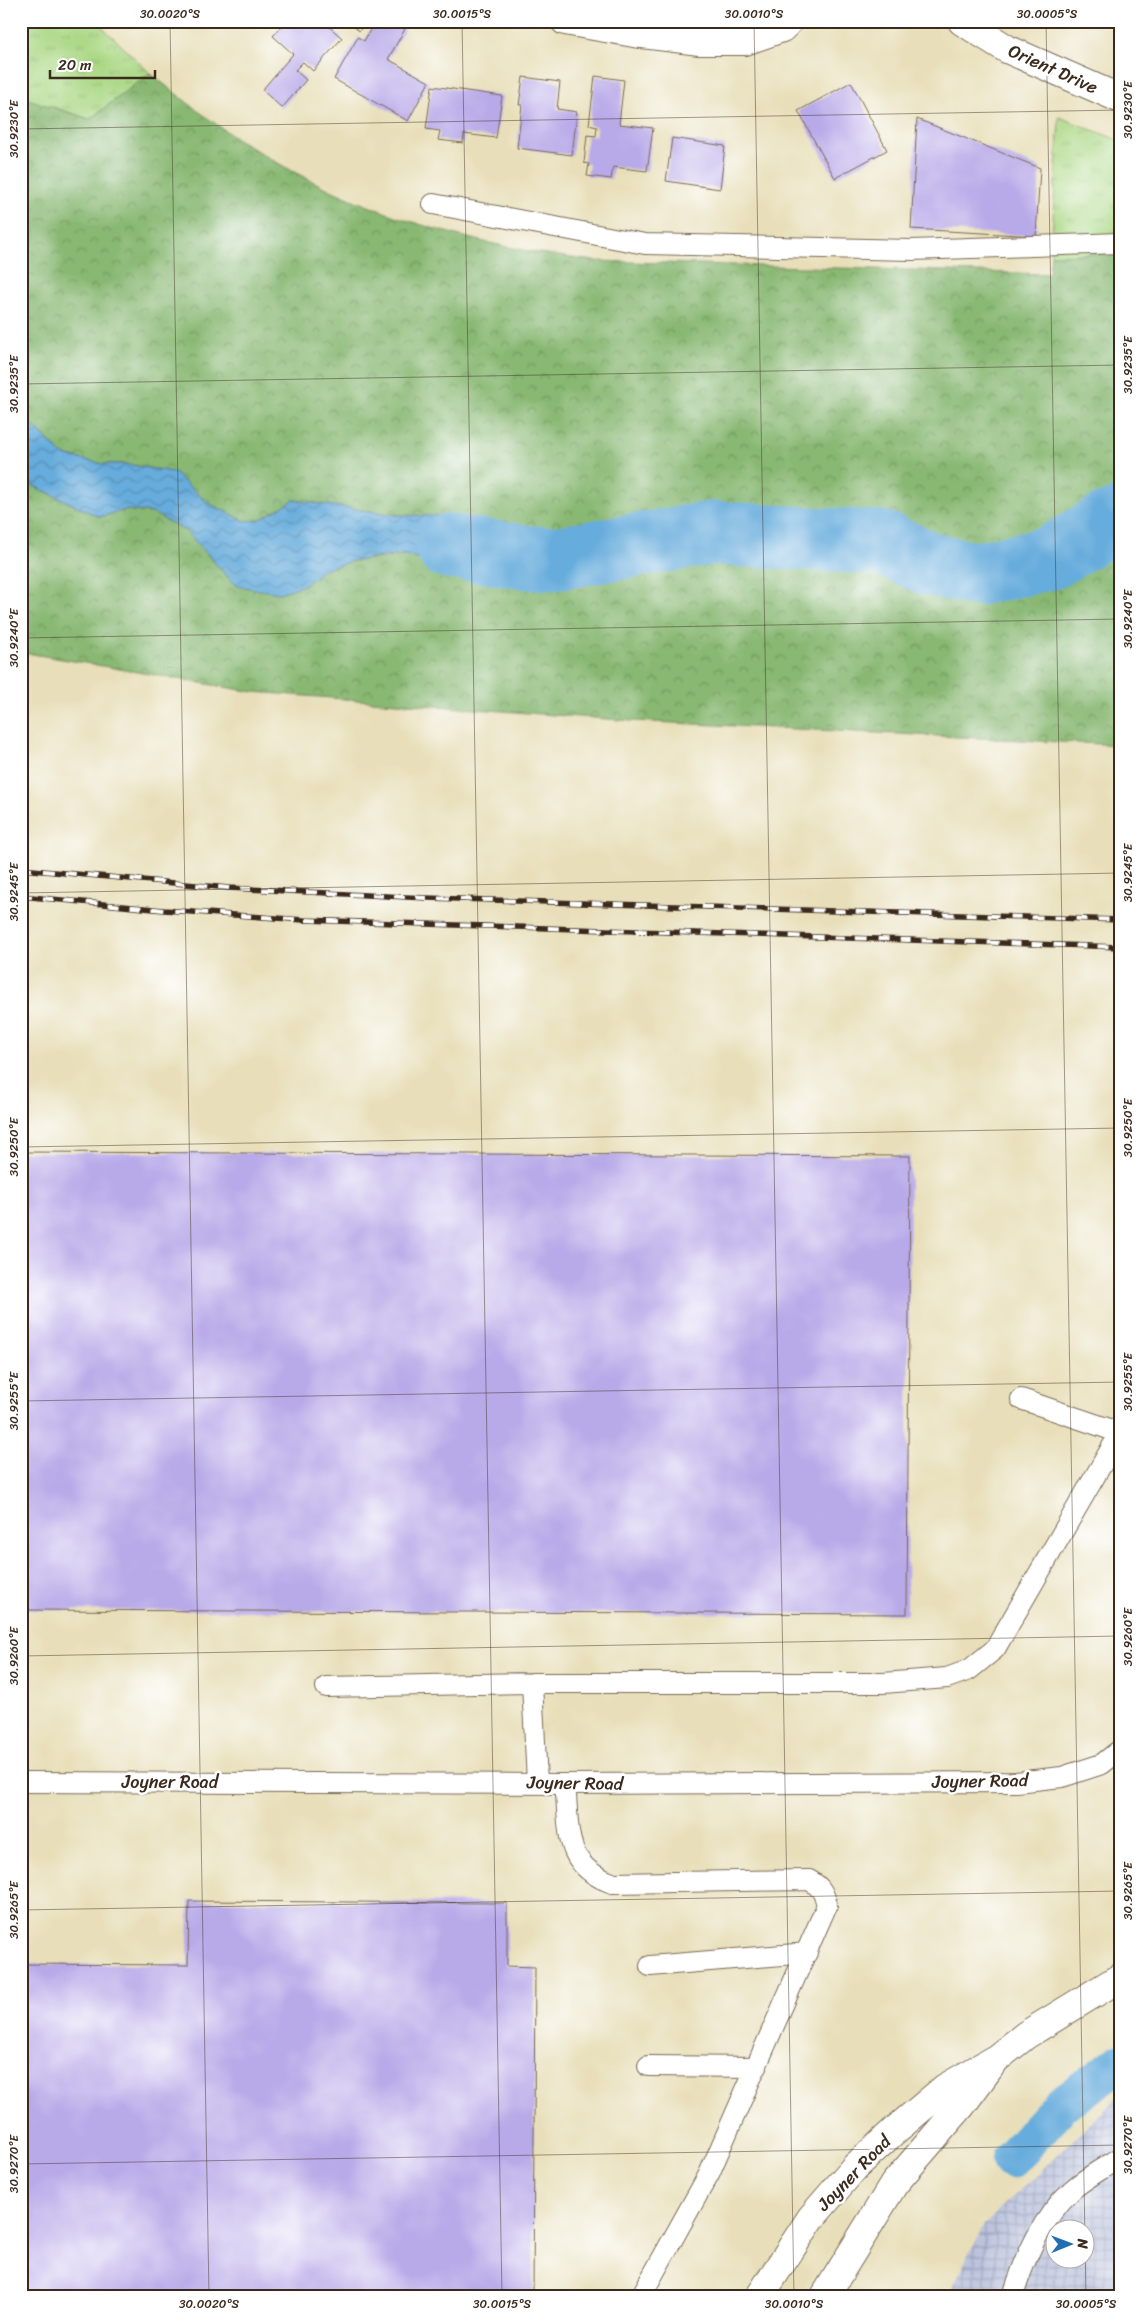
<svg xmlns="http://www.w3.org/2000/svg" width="1142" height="2317" viewBox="0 0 1142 2317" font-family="Sriracha,sans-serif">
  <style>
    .industrial { fill: url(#industrial-grid); fill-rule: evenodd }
    .grass { fill: url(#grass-tufts); stroke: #738152 }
    .forest { fill: url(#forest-crowns); stroke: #627148 }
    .water { fill: url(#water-waves); stroke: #506b7d }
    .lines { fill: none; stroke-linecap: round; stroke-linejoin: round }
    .canal { stroke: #66acdc; stroke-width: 38 }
    .river { stroke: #66acdc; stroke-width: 64 }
    .building { fill: #b8a9e8 }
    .lane-casing { stroke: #786955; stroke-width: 22 }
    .street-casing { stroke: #786955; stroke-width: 30 }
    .secondary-casing { stroke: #786955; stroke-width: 30 }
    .lane { stroke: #fff; stroke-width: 20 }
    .street { stroke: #fff; stroke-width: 28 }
    .secondary { stroke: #fff; stroke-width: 28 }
    .rail-casing { stroke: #3b2a1e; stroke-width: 5.5 }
    .rail { stroke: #fff; stroke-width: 4; stroke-dasharray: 11; stroke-linecap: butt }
    .ticks { fill: none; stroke: #3b2a1e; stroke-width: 1; stroke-opacity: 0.45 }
    .labels { text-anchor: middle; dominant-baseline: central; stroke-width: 5; stroke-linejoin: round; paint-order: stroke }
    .street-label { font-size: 18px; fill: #3b2a1e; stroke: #fff }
    .neatline { fill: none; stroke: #3b2a1e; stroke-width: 2 }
    .ticks-label { font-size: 12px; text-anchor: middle; fill: #3b2a1e }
  </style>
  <defs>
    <pattern id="industrial-grid" width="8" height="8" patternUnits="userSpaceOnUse" patternTransform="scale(1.25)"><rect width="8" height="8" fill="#bbc3de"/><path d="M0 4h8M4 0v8" fill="none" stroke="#999fb3"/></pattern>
    <pattern id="grass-tufts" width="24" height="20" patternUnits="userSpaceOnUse" patternTransform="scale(1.25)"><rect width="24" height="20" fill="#abd885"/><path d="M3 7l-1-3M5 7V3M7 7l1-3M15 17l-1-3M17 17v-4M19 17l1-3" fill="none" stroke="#94ba72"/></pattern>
    <pattern id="forest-crowns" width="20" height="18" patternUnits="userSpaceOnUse" patternTransform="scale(1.25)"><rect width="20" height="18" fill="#88b872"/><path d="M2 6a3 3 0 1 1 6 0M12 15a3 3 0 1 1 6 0" fill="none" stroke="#70965d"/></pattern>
    <pattern id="water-waves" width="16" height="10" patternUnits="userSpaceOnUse" patternTransform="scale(1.25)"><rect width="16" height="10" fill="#66acdc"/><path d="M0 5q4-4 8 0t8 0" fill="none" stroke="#558cb2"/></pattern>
  </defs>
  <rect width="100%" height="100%" fill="#fff"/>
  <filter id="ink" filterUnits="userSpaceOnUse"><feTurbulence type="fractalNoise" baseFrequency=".02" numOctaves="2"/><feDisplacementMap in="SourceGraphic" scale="10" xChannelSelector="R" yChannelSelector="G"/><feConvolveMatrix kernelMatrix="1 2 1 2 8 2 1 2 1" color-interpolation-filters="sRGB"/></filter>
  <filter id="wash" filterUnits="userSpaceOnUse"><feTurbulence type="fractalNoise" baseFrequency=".0096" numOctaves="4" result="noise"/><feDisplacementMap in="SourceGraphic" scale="20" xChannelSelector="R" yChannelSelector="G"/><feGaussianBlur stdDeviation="1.12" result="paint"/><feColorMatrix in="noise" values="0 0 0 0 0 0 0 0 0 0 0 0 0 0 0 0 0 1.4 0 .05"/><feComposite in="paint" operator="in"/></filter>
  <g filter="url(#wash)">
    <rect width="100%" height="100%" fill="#e8dfba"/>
    <!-- industrial -->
    <path class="industrial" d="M 1121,2094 L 1121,2296 L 948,2296 L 984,2225 ZM 1054,2230 L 1084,2230 L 1084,2260 L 1054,2260 Z"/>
    <!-- grass -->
    <path class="grass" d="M 21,21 L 96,21 L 150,73 L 90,119 L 21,97 Z
      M 1059,117 L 1121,141 L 1121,253 L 1051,255 Z"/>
    <!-- forest -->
    <path class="forest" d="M 150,73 C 184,100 217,127 254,149 C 360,214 472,246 595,261 L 1049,274 L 1051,255 L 1121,253 L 1121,745 L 632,721 L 253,692 L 21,652 L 21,480 L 100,517 L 125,510 L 153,513 L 187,532 L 236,586 L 304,585 L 324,569 L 353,561 L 403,555 L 448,563 L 441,516 L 396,515 L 294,500 L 259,520 L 245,521 L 208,503 L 173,472 L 125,464 L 103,464 L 63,455 L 21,414 L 21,97 L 90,119 Z"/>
    <!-- water -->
    <path class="water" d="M 21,414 L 63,455 L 103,464 L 125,464 L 173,472 L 208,503 L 245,521 L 259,520 L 294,500 L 396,515 L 441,516 L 506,536 L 533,558 L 506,575 L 403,555 L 353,561 L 324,569 L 304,585 L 280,593 L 236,586 L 187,532 L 153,513 L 125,510 L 100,517 L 21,480 Z"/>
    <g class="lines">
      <!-- canal -->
      <path class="canal" d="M 1010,2160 L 1061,2105 L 1121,2062"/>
      <!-- river -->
      <path class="river" d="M 447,546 L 533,558 L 557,558 L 712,533 L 883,543 L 930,564 L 976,574 L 1050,558 L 1109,523 L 1121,519"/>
    </g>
    <g id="blocks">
      <!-- building -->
      <path class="building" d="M 286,21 L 323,21 L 342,38 L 313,71 L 303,62 L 295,70 L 306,80 L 282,108 L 262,90 L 293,54 L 273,36 Z
        M 348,21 L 367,21 L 359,31 Z
        M 375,21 L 391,21 L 405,29 L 388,59 L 429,82 L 408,121 L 334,79 L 358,37 L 364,41 Z
        M 595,76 L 624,80 L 619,124 L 653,128 L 647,171 L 613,167 L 611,179 L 587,176 L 589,164 L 584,163 L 587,135 L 596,136 L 597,127 L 589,125 Z
        M 523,77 L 560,82 L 557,109 L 577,112 L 572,155 L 517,148 L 522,105 L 519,105 Z
        M 851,82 L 887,150 L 835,178 L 798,111 Z
        M 432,86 L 502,96 L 496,138 L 464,134 L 463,143 L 438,140 L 440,131 L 426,129 Z
        M 917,119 L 1040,168 L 1036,236 L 911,229 Z
        M 672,138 L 725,146 L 720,189 L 666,181 Z
        M 21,1152 L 910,1156 L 907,1614 L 21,1610 Z
        M 189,1901 L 507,1903 L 507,1966 L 535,1967 L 533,2296 L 21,2296 L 21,1964 L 188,1965 Z"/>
    </g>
  </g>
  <g filter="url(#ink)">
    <use href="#blocks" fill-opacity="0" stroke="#786955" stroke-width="1"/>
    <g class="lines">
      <defs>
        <path id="lane" d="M 433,204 L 645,244 L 911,250 L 1121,243
          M 1021,1399 L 1121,1433
          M 532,1683 L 537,1782
          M 326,1687 L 532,1683 L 883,1683 L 947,1678 L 969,1670 L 995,1649 L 1120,1433
          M 21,1782 L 565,1784 L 1016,1782 L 1062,1777 L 1102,1764 L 1121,1749
          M 565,1784 C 570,1829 562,1865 612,1883 L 809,1880 C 820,1886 824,1892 827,1905 L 709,2174 L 641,2296
          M 650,1966 L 807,1953
          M 648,2066 L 757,2067
          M 1013,2296 C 1025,2257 1042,2217 1073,2189 C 1087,2177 1105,2167 1121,2157"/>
        <path id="street" d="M 760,2296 L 811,2218 L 855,2167 L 893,2132 L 945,2088 L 997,2058 L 1026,2035 L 1121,1977
          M 825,2296 L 894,2184 L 961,2106 L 990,2067"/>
        <path id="secondary" d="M 565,21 L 634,33 L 700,41 L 745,41 L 782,28 L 789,21
          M 962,21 L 1007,49 L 1121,99"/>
      </defs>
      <!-- lane casing -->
      <use href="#lane" class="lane-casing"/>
      <!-- street casing -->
      <use href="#street" class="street-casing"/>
      <!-- secondary casing -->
      <use href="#secondary" class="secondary-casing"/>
      <!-- lane -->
      <use href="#lane" class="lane"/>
      <!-- street -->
      <use href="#street" class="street"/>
      <!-- secondary -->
      <use href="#secondary" class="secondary"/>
      <defs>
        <path id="rail" d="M 21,869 L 229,888 L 426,898 L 1121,920
          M 21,896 L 164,910 L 304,920 L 1121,947"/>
      </defs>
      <!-- rail casing -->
      <use href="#rail" class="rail-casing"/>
      <!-- rail -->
      <use href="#rail" class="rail"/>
    </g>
  </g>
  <!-- ticks -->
  <path class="ticks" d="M 170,21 L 209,2296M 462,21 L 502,2296M 754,21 L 794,2296M 1046,21 L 1086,2296M 21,129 L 1121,110M 21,384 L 1121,365M 21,638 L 1121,619M 21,893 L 1121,873M 21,1147 L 1121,1128M 21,1401 L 1121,1382M 21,1656 L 1121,1636M 21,1910 L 1121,1891M 21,2164 L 1121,2145"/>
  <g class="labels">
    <!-- street labels -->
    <g class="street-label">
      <text transform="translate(1053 69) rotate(24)">Orient Drive</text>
      <text transform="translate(980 1781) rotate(-1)">Joyner Road</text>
      <text x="170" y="1782">Joyner Road</text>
      <text transform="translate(575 1783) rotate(1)">Joyner Road</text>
      <text transform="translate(854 2173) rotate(-46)">Joyner Road</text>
    </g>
  </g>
  <!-- margin -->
  <rect width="1142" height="2317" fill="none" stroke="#fff" stroke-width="55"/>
  <!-- north arrow -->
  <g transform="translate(1070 2244) rotate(89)"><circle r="24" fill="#ffffff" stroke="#b1aaa5"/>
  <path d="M0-4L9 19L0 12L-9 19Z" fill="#1f6fb2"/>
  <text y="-8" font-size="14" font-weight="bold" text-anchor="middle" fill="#3b2a1e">N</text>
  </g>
  <!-- scale -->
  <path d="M50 70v8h105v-8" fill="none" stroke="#3b2a1e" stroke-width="2.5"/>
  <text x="58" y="70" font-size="15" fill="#3b2a1e" stroke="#ffffff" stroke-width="4" paint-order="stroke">20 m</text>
  <rect x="28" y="28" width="1086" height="2262" class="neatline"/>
  <g class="ticks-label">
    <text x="170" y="18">30.0020°S</text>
    <text x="462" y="18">30.0015°S</text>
    <text x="754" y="18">30.0010°S</text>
    <text x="1047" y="18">30.0005°S</text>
    <text transform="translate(1128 110) rotate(-90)" y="4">30.9230°E</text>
    <text transform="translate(14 129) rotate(-90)" y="4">30.9230°E</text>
    <text transform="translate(1128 365) rotate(-90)" y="4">30.9235°E</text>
    <text transform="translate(14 384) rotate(-90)" y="4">30.9235°E</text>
    <text transform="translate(1128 619) rotate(-90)" y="4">30.9240°E</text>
    <text transform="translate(14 638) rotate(-90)" y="4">30.9240°E</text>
    <text transform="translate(1128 873) rotate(-90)" y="4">30.9245°E</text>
    <text transform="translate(14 892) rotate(-90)" y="4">30.9245°E</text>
    <text transform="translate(1128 1128) rotate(-90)" y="4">30.9250°E</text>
    <text transform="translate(14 1147) rotate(-90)" y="4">30.9250°E</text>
    <text transform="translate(1128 1382) rotate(-90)" y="4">30.9255°E</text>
    <text transform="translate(14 1401) rotate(-90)" y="4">30.9255°E</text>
    <text transform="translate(1128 1637) rotate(-90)" y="4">30.9260°E</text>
    <text transform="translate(14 1656) rotate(-90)" y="4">30.9260°E</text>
    <text transform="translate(1128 1891) rotate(-90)" y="4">30.9265°E</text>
    <text transform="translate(14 1910) rotate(-90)" y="4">30.9265°E</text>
    <text transform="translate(1128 2145) rotate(-90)" y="4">30.9270°E</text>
    <text transform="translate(14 2164) rotate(-90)" y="4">30.9270°E</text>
    <text x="209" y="2308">30.0020°S</text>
    <text x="502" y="2308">30.0015°S</text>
    <text x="794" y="2308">30.0010°S</text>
    <text x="1086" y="2308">30.0005°S</text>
  </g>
</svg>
